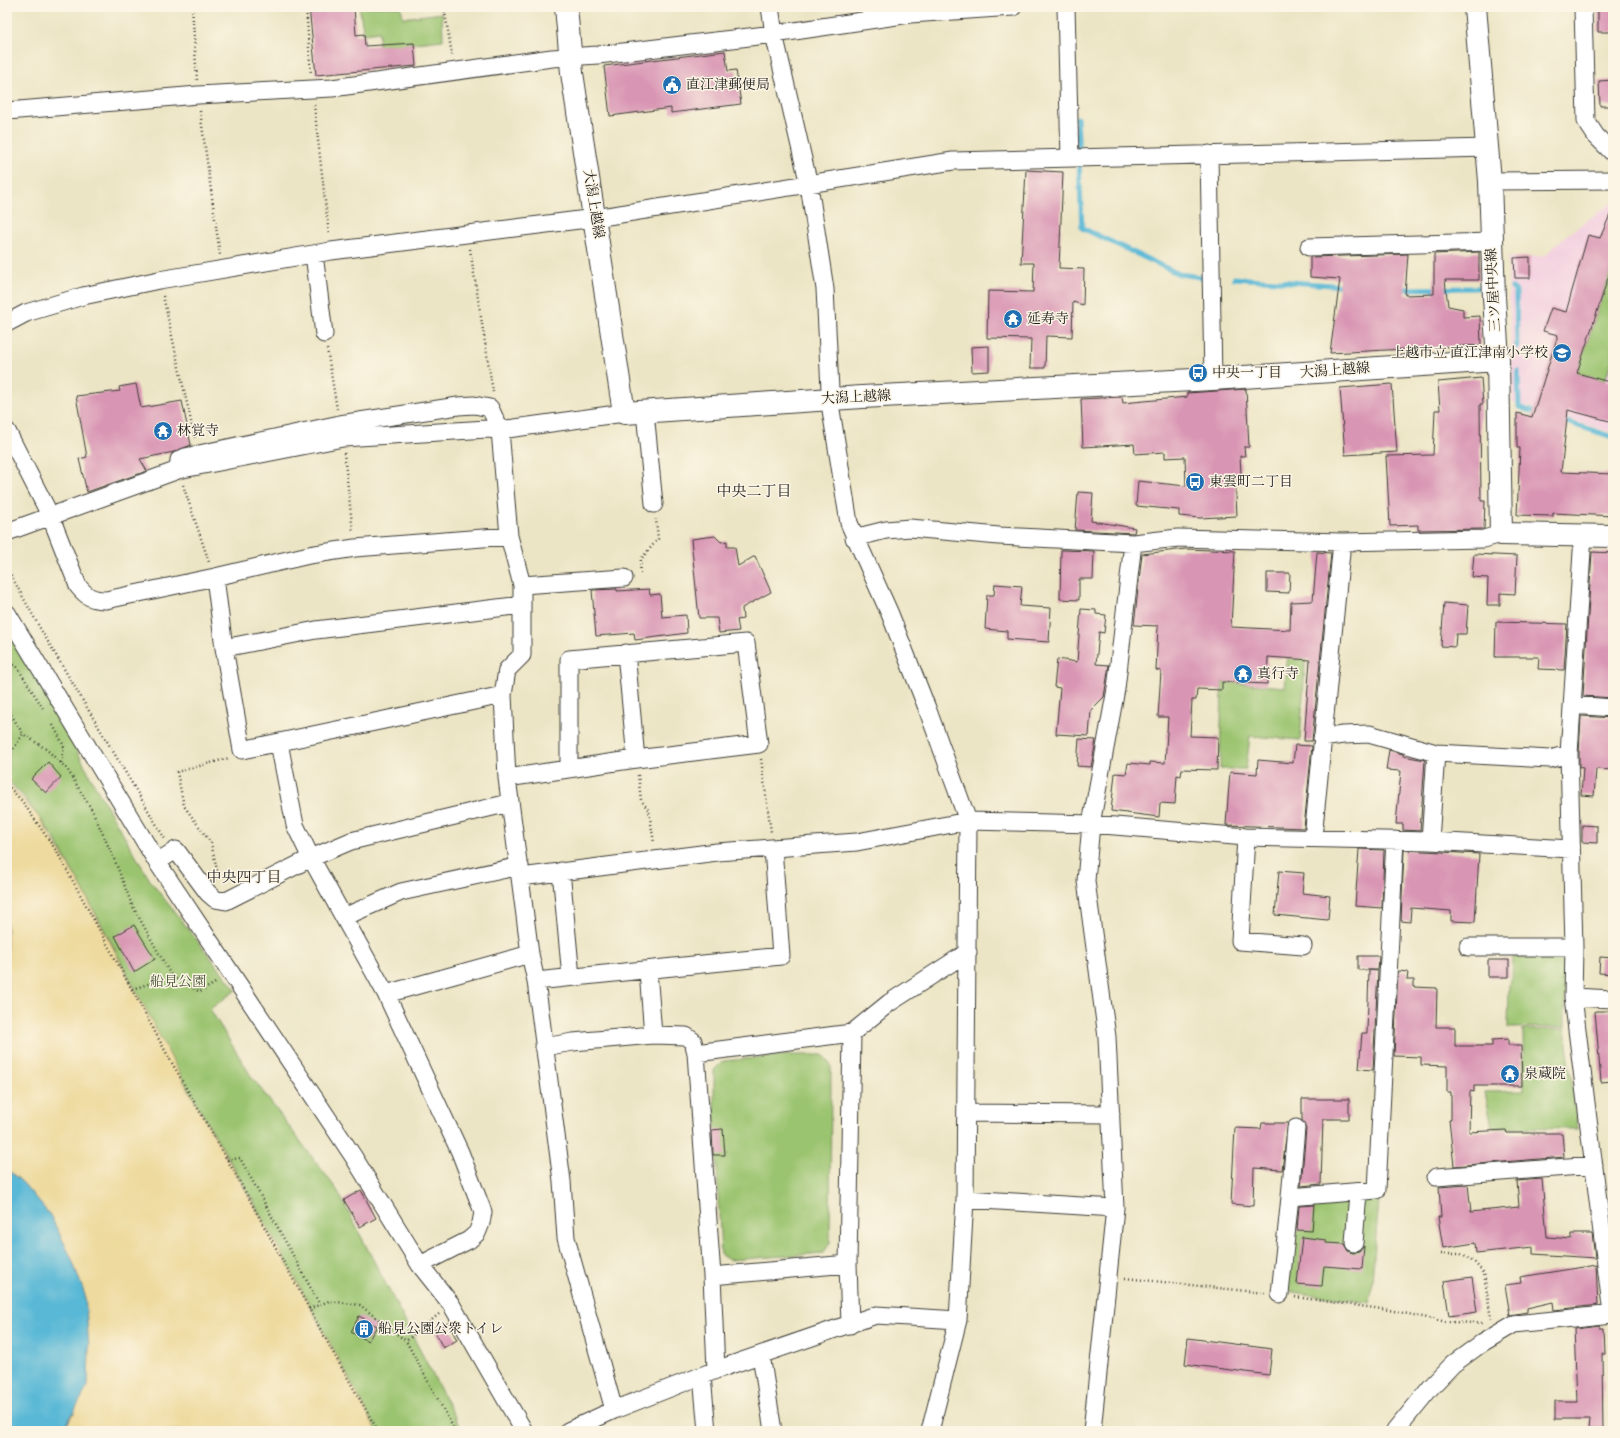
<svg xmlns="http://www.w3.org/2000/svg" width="1620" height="1438" viewBox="0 0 1620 1438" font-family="Vollkorn,'Noto Serif JP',serif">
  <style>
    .built { fill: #f3cfe0 }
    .green { fill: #9bc470; stroke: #5c7046 }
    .sand { fill: #eeda9e; stroke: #857b5d }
    .water { fill: #58b8d6; stroke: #3a6a79 }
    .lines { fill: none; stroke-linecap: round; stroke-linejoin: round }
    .stream { stroke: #58b8d6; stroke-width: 5 }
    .building { fill: #d996b4 }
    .minor-casing { stroke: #3b3a35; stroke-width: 19 }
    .major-casing { stroke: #3b3a35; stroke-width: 24 }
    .path { stroke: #3b3a35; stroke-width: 2.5; stroke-dasharray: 1 3; stroke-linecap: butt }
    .minor { stroke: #fff; stroke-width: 17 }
    .major { stroke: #fff; stroke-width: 22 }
    .labels { text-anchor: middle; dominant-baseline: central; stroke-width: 3; stroke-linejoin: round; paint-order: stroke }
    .poi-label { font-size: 14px; fill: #1c1c1c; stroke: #fcf5e5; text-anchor: start }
    .street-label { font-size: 14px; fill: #1c1c1c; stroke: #fcf5e5 }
    .park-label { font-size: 14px; fill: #485739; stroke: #fcf5e5 }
    .neighbourhood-label { font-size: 15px; fill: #1c1c1c; stroke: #fcf5e5 }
  </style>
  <rect width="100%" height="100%" fill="#fcf5e5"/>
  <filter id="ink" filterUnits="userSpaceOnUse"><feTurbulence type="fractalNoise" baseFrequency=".025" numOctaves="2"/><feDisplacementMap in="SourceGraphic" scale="8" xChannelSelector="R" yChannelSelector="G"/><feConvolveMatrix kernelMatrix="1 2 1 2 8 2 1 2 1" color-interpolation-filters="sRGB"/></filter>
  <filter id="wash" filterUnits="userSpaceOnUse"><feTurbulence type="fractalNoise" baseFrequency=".012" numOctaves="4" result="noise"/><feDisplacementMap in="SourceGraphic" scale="16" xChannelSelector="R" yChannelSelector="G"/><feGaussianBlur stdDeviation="0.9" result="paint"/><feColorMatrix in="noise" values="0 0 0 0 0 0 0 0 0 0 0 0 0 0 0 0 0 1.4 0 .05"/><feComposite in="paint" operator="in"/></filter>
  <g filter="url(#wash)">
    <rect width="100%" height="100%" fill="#ece5c5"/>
    <!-- built -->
    <path class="built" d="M 1613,202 L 1613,433 L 1512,402 L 1508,258 L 1545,256 L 1565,236 Z"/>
    <!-- green -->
    <path class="green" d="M 359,7 L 401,7 L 403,18 L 442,13 L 443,40 L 379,47 L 379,32 L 364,34 Z
      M 1611,269 L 1613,270 L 1613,356 L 1605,381 L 1577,373 Z
      M 1291,620 L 1308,623 L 1300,740 L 1250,736 L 1246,769 L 1220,769 L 1222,682 L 1285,687 Z
      M 7,627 L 64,726 L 99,793 L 151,882 L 236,990 L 210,1009 L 251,1076 L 337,1190 L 462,1431 L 377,1431 L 252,1199 L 173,1063 L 112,944 L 55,839 L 24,797 L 7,779 Z
      M 1565,956 L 1565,1027 L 1508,1028 L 1509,984 L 1512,978 L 1513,957 Z
      M 1565,1029 L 1578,1129 L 1492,1128 L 1485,1092 L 1524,1091 L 1523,1030 Z
      M 788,1055 L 823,1055 L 831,1066 L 830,1242 L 824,1253 L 729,1260 L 721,1255 L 714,1105 L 714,1070 L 723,1061 Z
      M 1379,1200 L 1370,1303 L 1286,1291 L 1294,1207 Z"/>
    <!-- sand -->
    <path class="sand" d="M 7,782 L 39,817 L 78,881 L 184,1082 L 281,1252 L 377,1431 L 63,1431 L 74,1413 L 23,1183 L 7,1169 Z"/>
    <!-- water -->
    <path class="water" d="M 7,1169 L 23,1183 L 50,1215 L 71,1257 L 85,1295 L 89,1347 L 88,1386 L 63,1431 L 7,1431 Z"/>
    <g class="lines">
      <!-- stream -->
      <path class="stream" d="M 1077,118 L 1082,228 L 1179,274 L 1208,278
        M 1234,278 L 1345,286
        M 1512,288 L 1516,291 L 1517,347
        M 1399,289 L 1478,288
        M 1518,371 L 1519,407 L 1539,414
        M 1560,420 L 1613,437"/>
    </g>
    <g id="blocks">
      <!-- building -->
      <path class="building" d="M 309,7 L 354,7 L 356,35 L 364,34 L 365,46 L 414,43 L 416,66 L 316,75 Z
        M 1598,7 L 1613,7 L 1613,32 L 1598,32 Z
        M 725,51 L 728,71 L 736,70 L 741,104 L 671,113 L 671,108 L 610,116 L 604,66 Z
        M 1613,80 L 1613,106 L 1600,106 L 1599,81 Z
        M 1026,170 L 1063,172 L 1059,268 L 1084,269 L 1083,305 L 1073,302 L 1072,337 L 1046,336 L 1045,368 L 1030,368 L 1031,339 L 987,338 L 988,291 L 1033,292 L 1034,263 L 1021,263 Z
        M 1613,208 L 1613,270 L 1611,269 L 1577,373 L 1613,383 L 1613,422 L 1568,410 L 1561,472 L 1613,474 L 1613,516 L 1553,513 L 1553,516 L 1517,515 L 1520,448 L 1517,448 L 1517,413 L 1532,417 L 1558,335 L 1543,331 L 1551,308 L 1566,312 L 1588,235 L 1600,238 Z
        M 1479,252 L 1479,280 L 1445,280 L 1448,306 L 1463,309 L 1463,317 L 1480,316 L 1481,345 L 1330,353 L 1340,279 L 1310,277 L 1310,257 L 1408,254 L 1405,295 L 1434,294 L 1434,254 Z
        M 1530,257 L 1530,278 L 1515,278 L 1514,258 Z
        M 989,346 L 989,371 L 972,372 L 971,347 Z
        M 1481,378 L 1483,404 L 1480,404 L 1481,501 L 1485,501 L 1484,529 L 1418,530 L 1418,525 L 1390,526 L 1386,456 L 1433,455 L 1435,410 L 1440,410 L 1438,382 Z
        M 136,384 L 141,408 L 182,401 L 191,445 L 174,452 L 140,459 L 147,471 L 87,492 L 79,459 L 87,457 L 76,396 L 120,391 L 119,387 Z
        M 1392,384 L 1397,452 L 1345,455 L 1340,388 Z
        M 1246,389 L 1249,447 L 1244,447 L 1245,456 L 1240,456 L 1241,474 L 1235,475 L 1237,516 L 1200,518 L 1179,516 L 1179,510 L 1136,506 L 1138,481 L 1186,486 L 1185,457 L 1165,458 L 1165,452 L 1135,454 L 1134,444 L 1083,447 L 1081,399 L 1122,397 L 1123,403 L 1187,397 L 1187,393 Z
        M 1078,492 L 1093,493 L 1091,521 L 1135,528 L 1134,533 L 1075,530 Z
        M 715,536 L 721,542 L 727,541 L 727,547 L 735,547 L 738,566 L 755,556 L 771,592 L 742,608 L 743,619 L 737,620 L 739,631 L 719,633 L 717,618 L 699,618 L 691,539 Z
        M 1186,549 L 1235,551 L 1231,627 L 1290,630 L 1291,602 L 1313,601 L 1317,552 L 1331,553 L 1312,741 L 1304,741 L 1310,660 L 1268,657 L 1267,684 L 1222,682 L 1222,690 L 1197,689 L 1196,700 L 1192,700 L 1190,736 L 1218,737 L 1217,770 L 1182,769 L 1181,776 L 1177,775 L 1175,804 L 1160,803 L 1159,817 L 1111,811 L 1115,773 L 1126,774 L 1128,763 L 1150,765 L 1150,762 L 1165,763 L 1168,717 L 1158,717 L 1161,671 L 1156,670 L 1158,626 L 1134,625 L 1142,554 Z
        M 1061,550 L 1094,551 L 1093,579 L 1079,579 L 1079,600 L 1060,599 Z
        M 1592,552 L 1613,553 L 1613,698 L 1583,696 Z
        M 1474,554 L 1517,556 L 1515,594 L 1500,593 L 1500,605 L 1487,605 L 1488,578 L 1472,577 Z
        M 1267,573 L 1290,573 L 1289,593 L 1267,592 Z
        M 995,584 L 1022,586 L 1020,606 L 1051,608 L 1049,642 L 1007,639 L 1007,631 L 985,629 L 987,595 L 994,595 Z
        M 617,589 L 617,591 L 649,589 L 650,595 L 660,594 L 662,617 L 686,615 L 687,633 L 635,640 L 634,633 L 596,636 L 592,590 Z
        M 1444,603 L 1468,605 L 1466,634 L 1456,634 L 1455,647 L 1441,646 Z
        M 1081,609 L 1096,610 L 1096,614 L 1106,615 L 1104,633 L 1099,632 L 1096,664 L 1109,665 L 1104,697 L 1091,710 L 1089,736 L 1056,734 L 1060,688 L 1054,687 L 1057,659 L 1077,662 Z
        M 1496,622 L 1567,624 L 1564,670 L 1538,669 L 1539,657 L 1495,657 Z
        M 1581,716 L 1613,718 L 1613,770 L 1596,769 L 1594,796 L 1581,795 L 1583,768 L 1579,767 L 1579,754 Z
        M 1079,739 L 1096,740 L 1091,767 L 1077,766 Z
        M 1295,745 L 1312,746 L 1304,828 L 1226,825 L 1230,772 L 1257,774 L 1258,760 L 1293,763 Z
        M 1389,750 L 1403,754 L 1403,756 L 1425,760 L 1420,831 L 1403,830 L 1403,824 L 1396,824 L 1401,771 L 1386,770 Z
        M 48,762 L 61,777 L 46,793 L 31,779 Z
        M 1582,825 L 1597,826 L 1597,843 L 1582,842 Z
        M 1359,849 L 1384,850 L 1382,908 L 1355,906 Z
        M 1404,850 L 1479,854 L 1475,922 L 1451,921 L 1451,911 L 1411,908 L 1410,922 L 1401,921 Z
        M 1279,871 L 1304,873 L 1302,893 L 1330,896 L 1328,920 L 1275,915 Z
        M 134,925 L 155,959 L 134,972 L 115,936 Z
        M 1358,956 L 1379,956 L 1378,970 L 1358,970 Z
        M 1600,957 L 1613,958 L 1613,974 L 1599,973 Z
        M 1488,960 L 1509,960 L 1509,977 L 1488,977 Z
        M 1369,970 L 1378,971 L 1373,1070 L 1359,1069 L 1362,1033 L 1367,1033 Z
        M 1398,971 L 1408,972 L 1407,980 L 1414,980 L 1414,987 L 1437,988 L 1436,1027 L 1455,1027 L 1455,1046 L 1492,1046 L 1492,1040 L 1508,1039 L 1508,1045 L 1521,1045 L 1522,1086 L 1474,1086 L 1474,1092 L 1470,1091 L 1469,1132 L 1506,1130 L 1507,1133 L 1562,1133 L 1564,1157 L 1454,1166 L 1449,1120 L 1451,1120 L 1451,1092 L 1447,1092 L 1447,1066 L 1421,1065 L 1421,1057 L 1394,1056 Z
        M 1595,1011 L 1613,1011 L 1613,1081 L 1601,1082 Z
        M 1302,1099 L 1349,1099 L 1349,1119 L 1323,1119 L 1321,1184 L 1301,1186 L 1306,1129 L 1302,1120 Z
        M 1262,1123 L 1288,1123 L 1282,1170 L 1254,1168 L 1253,1206 L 1231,1204 L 1235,1128 L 1261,1129 Z
        M 723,1129 L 725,1155 L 713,1155 L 712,1130 Z
        M 1542,1179 L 1547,1237 L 1571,1239 L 1571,1234 L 1592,1234 L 1595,1258 L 1533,1254 L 1533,1247 L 1476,1253 L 1475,1243 L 1443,1248 L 1438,1217 L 1441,1217 L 1439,1187 L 1468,1185 L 1471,1212 L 1519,1207 L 1517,1181 Z
        M 361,1190 L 376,1218 L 360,1227 L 344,1200 Z
        M 1314,1205 L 1312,1231 L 1297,1230 L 1299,1206 Z
        M 1302,1237 L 1326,1240 L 1326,1243 L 1344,1244 L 1348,1251 L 1353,1253 L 1359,1252 L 1364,1246 L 1362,1269 L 1324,1266 L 1322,1286 L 1297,1284 Z
        M 1596,1265 L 1598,1305 L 1554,1310 L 1553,1302 L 1527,1308 L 1527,1312 L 1510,1315 L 1505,1285 L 1521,1283 L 1520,1277 Z
        M 1472,1277 L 1477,1312 L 1449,1316 L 1444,1281 Z
        M 359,1316 L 377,1326 L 368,1341 L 351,1332 Z
        M 448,1323 L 457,1340 L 443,1348 L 434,1330 Z
        M 1600,1325 L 1600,1328 L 1604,1328 L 1605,1354 L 1602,1354 L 1603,1431 L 1588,1431 L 1589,1419 L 1555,1419 L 1555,1401 L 1577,1401 L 1574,1328 Z
        M 1188,1338 L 1272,1349 L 1269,1375 L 1185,1364 Z"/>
    </g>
  </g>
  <g filter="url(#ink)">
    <use href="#blocks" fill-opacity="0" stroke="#3b3a35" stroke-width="1"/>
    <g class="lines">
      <defs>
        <path id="minor" d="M 770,7 L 774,34 L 809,185 L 825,289 L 831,410 L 849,523 L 890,614 L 927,708 L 968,821 L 965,1199 L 958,1320 L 930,1431
          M 1066,7 L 1070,158
          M 1583,7 L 1586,121 L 1596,136 L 1613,153
          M 7,111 L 198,95 L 332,88 L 552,58 L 598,55 L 774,34 L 910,14 L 1013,7
          M 1209,154 L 1213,379
          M 1490,181 L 1613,180
          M 1309,247 L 1492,242
          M 314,254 L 324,334
          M 7,323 L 26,313 L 83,296 L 159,280 L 331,251 L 595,218 L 953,161 L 1488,148
          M 645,412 L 654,504
          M 7,431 L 50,515 L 78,586 C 87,597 92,600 106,600 L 215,577 L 224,648 L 242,750 L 503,695
          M 178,470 L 179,460 L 185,457 L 340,424 L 458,406 L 474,405 L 490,408 L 500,430 L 509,536 L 522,585 L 522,655 L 507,670 L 503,695 L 507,778 L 530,954 L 536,981 L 562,1181 L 566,1238 L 614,1410
          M 7,532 L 178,470 L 343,438 L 487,429 L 500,430 L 624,413
          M 1583,536 L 1569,754 L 1574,947 L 1573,997 L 1612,1314
          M 854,538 L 886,530 L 910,528 L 999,536 L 1133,543 L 1178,538 L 1342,542 L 1484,539 L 1501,534
          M 215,577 L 309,555 L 355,548 L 509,536
          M 522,585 L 624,578
          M 7,613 L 157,862 L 353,1156 L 420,1265 L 451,1304 L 524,1431
          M 224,648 L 316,630 L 522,605
          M 626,653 L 636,759
          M 1572,705 L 1613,708
          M 1322,738 L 1343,735 L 1369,734 L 1436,753 L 1430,841
          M 279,743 L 295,825 L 311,858 L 386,994 L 460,1152 L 483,1212 L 481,1223 L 477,1233 L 469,1240 L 420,1265
          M 1436,753 L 1550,759 L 1569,754
          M 507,778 L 636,759 L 759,744 L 746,643 L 569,659 L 569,769
          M 1246,837 L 1240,941 L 1303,946
          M 1313,838 L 1342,542
          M 157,862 L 176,850 L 208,893 L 215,899 L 226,901 L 311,858 L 351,841 L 509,803
          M 561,871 L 571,977
          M 521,877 L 717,852 L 857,842 L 968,821 L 1091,824 L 1246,837 L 1430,841 L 1571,849
          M 344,917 L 401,892 L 520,866
          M 1468,947 L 1574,947
          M 648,971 L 653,1035
          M 536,981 L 781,956 L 773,848
          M 386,994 L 530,954
          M 1573,997 L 1613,999
          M 544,1047 L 573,1042 L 653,1035 L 686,1036 L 693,1041 L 696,1053 L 712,1276 L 848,1264 L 852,1033
          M 696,1053 L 852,1033 L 889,1003 L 968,952
          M 966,1113 L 1111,1114
          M 1296,1128 L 1290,1197 L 1377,1190 L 1395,840
          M 1436,1177 L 1594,1165
          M 965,1199 L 1115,1208
          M 1354,1243 L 1358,1192
          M 848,1264 L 850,1325
          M 712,1276 L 716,1370
          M 1280,1294 L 1290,1197
          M 761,1355 L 773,1431
          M 702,1376 L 707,1431
          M 568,1431 L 614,1410 L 716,1370 L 876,1315 L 958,1320
          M 1092,1431 L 1115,1208 L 1107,1037 L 1086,881 L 1091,824 L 1116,689 L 1133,543
          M 1395,1431 L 1431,1387 L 1453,1364 L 1482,1343 L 1514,1324 L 1613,1314"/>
        <path id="major" d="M 566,7 L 572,73 L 624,413 L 862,397 L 1213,379 L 1498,360
          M 1475,7 L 1490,181 L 1494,297 L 1498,360 L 1501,534 L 1613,536"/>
      </defs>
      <!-- minor casing -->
      <use href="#minor" class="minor-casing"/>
      <!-- major casing -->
      <use href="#major" class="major-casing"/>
      <!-- path -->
      <path class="path" d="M 192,7 L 197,80
        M 306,7 L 311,74
        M 444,7 L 452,55
        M 314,105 L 329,235
        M 200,111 L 220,255
        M 470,249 L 493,392
        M 163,296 L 195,439
        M 327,349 L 337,409
        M 344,453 L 353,532
        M 183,485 L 209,562
        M 7,568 L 41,630 L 165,839
        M 640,573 L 641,559 L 658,539 L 656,519
        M 7,660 L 17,667 L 43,708
        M 7,708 L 23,734
        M 53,725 L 64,746 L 61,763
        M 7,759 L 23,734 L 46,749 L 67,769 L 92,810 L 115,861 L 132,905 L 172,977 L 200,992 L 217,982
        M 761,759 L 771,832
        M 638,775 L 641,800 L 649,811 L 654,843
        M 7,785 L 22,801 L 57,852 L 168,1056 L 241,1184 L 335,1356 L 378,1431
        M 216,878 L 218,874 L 211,843 L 184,806 L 177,772 L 229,758
        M 132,989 L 172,977
        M 227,1160 L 240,1158 L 320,1305
        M 1437,1254 L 1461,1254 L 1475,1263 L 1484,1273 L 1491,1319
        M 1125,1278 L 1265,1293
        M 1295,1297 L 1389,1310 L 1447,1322 L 1482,1323
        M 309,1309 L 329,1301 L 360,1305 L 406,1341
        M 439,1314 L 406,1341 L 453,1427"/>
      <!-- minor -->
      <use href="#minor" class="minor"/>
      <!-- major -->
      <use href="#major" class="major"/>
    </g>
  </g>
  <!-- icons -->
  <defs>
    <symbol id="civic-disc" viewBox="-11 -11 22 22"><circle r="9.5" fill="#1f6fb2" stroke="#fcf5e5"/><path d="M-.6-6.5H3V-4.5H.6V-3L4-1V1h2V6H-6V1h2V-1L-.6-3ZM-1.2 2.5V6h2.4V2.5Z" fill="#fff"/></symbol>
    <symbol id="temple-disc" viewBox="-11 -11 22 22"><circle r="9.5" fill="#1f6fb2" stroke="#fcf5e5"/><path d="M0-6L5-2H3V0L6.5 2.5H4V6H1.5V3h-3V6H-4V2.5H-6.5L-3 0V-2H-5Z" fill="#fff"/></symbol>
    <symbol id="school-disc" viewBox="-11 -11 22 22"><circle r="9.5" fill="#1f6fb2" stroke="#fcf5e5"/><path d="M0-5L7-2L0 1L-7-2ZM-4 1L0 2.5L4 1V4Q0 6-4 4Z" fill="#fff"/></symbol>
    <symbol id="bus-disc" viewBox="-11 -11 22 22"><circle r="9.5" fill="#1f6fb2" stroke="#fcf5e5"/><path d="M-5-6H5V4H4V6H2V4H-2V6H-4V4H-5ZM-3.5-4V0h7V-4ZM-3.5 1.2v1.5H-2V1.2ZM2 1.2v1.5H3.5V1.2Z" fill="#fff"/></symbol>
    <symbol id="building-disc" viewBox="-11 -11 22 22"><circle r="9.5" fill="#1f6fb2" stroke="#fcf5e5"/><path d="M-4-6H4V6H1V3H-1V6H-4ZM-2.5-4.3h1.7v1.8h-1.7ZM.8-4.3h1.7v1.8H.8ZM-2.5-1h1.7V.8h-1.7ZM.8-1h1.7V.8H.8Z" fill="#fff"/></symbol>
  </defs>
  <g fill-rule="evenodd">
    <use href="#civic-disc" x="661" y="74" width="22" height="22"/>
    <use href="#temple-disc" x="1002" y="308" width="22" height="22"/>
    <use href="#school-disc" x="1551" y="342" width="22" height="22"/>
    <use href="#bus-disc" x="1187" y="362" width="22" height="22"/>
    <use href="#temple-disc" x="152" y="420" width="22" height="22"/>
    <use href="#bus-disc" x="1184" y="471" width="22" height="22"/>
    <use href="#temple-disc" x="1232" y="663" width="22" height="22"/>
    <use href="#temple-disc" x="1499" y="1063" width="22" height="22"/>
    <use href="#building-disc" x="353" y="1318" width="22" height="22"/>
  </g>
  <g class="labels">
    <!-- poi labels -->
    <g class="poi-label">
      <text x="686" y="85">直江津郵便局</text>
      <text x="1027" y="319">延寿寺</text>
      <text x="1548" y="353" text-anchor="end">上越市立 直江津南小学校</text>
      <text x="1212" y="373">中央一丁目</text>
      <text x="177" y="431">林覚寺</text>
      <text x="1209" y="482">東雲町二丁目</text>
      <text x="1257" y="674">真行寺</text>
      <text x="1524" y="1074">泉蔵院</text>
      <text x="378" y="1329">船見公園公衆トイレ</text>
    </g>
    <!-- street labels -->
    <g class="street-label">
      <text transform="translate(593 204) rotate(81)">大潟上越線</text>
      <text transform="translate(1494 290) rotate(-93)">三ツ屋中央線</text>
      <text transform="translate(1335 371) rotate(-4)">大潟上越線</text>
      <text transform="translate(856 398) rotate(-3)">大潟上越線</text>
    </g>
    <!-- park labels -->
    <g class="park-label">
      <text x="178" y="982">船見公園</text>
    </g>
    <!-- neighbourhood labels -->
    <g class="neighbourhood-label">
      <text x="754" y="492">中央二丁目</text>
      <text x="244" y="878">中央四丁目</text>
    </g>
  </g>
  <!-- margin -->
  <rect width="1620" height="1438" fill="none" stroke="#fcf5e5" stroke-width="24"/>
</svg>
